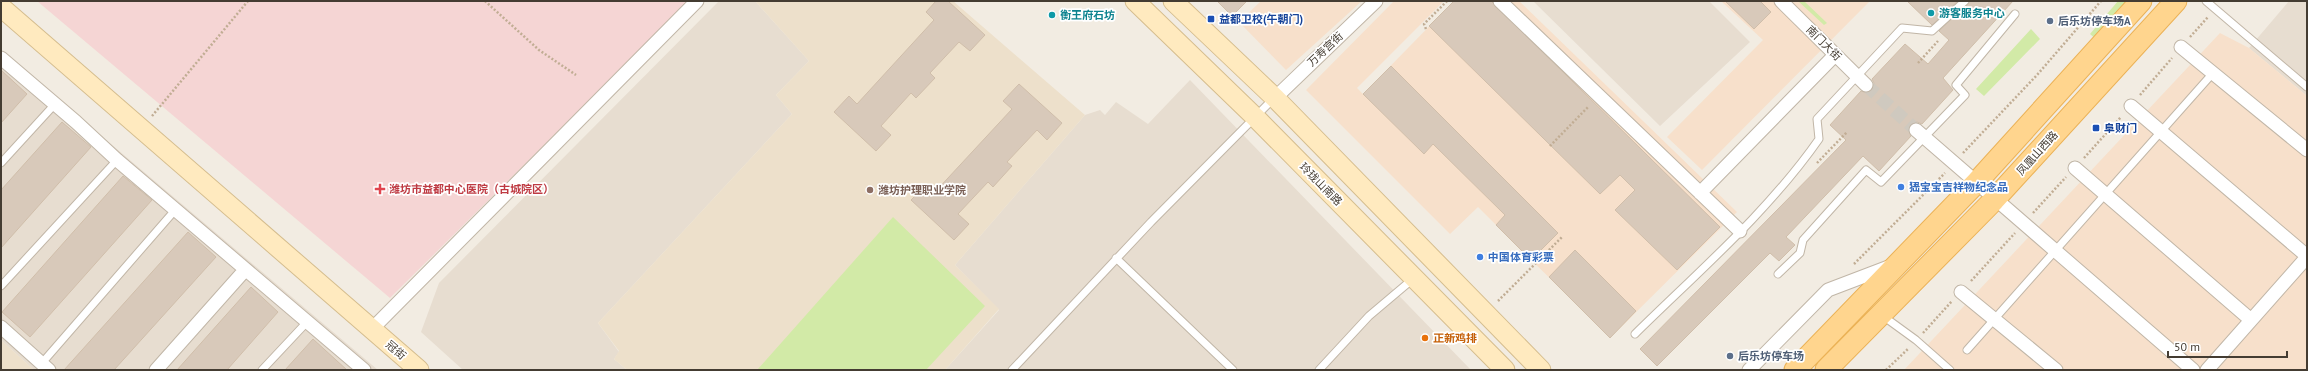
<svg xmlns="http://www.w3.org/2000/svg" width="2308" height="371" viewBox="0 0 2308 371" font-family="'PT Sans','Noto Sans SC',sans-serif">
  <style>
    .residential { fill: #e7ddd0 }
    .commercial { fill: #f7e0cb }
    .education { fill: #ede0cb }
    .medical { fill: #f5d5d4 }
    .green { fill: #d2eaa7 }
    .building { fill: #d8c9ba; stroke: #d0beaa }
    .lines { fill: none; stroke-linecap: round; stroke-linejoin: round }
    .street-tunnel { stroke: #cfc9bf; stroke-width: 13; stroke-dasharray: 13 6; stroke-linecap: butt }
    .lane-casing { stroke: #c1b6a7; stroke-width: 9 }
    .street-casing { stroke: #c1b6a7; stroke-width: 15 }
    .secondary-casing { stroke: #d5bd8e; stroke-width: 21 }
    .primary-casing { stroke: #ebb257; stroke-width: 23 }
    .path { stroke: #c1ad94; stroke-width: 2.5; stroke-dasharray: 2 2; stroke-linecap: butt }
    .lane { stroke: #fff; stroke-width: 7 }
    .street { stroke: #fff; stroke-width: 13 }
    .secondary { stroke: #ffeabf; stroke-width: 19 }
    .primary { stroke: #ffd58e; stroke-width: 21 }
    .culture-dot { fill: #0f9aa8; stroke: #fff; stroke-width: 1.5 }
    .transit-dot { fill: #1a4fb4; stroke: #fff; stroke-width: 1.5 }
    .service-dot { fill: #5c6f8a; stroke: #fff; stroke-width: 1.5 }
    .shop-dot { fill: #3f7fe0; stroke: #fff; stroke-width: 1.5 }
    .health-dot { fill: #e0444e; stroke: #fff; stroke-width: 1.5 }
    .education-dot { fill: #8d6e63; stroke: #fff; stroke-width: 1.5 }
    .food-dot { fill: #e8710a; stroke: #fff; stroke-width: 1.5 }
    .labels { text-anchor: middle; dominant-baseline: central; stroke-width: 3.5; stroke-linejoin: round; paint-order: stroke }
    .culture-label { font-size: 11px; font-weight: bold; fill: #0d838f; stroke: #fff; text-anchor: start }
    .transit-label { font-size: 11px; font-weight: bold; fill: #164399; stroke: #fff; text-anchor: start }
    .service-label { font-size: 11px; font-weight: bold; fill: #4e5e75; stroke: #fff; text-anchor: start }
    .street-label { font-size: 11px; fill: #443c32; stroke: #fff }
    .shop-label { font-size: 11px; font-weight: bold; fill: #366cbe; stroke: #fff; text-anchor: start }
    .health-label { font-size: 11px; font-weight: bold; fill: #be3a42; stroke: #fff; text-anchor: start }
    .education-label { font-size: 11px; font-weight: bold; fill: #785e54; stroke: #fff; text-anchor: start }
    .food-label { font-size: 11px; font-weight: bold; fill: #c56008; stroke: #fff; text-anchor: start }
  </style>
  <rect width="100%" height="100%" fill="#f2ece2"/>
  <!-- residential -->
  <path class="residential" d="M 719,1 L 755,1 L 809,61 L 776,95 L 792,114 L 598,323 L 619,352 L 614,359 L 627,370 L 463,370 L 421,332 L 439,283 Z
    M 1533,1 L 1709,1 L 1750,42 L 1660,126 Z
    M 2289,1 L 2307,1 L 2307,96 L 2249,48 Z
    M 1,51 L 378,370 L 34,370 L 1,340 Z
    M 1190,80 L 1471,370 L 945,370 L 999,310 L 955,265 L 1085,115 L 1100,110 L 1105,115 L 1116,102 L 1148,124 Z"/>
  <!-- commercial -->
  <path class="commercial" d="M 1261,1 L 1362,1 L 1286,70 L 1239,22 Z
    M 1394,1 L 1444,1 L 1357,88 L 1363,94 L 1454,1 L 1519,1 L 1737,212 L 1610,338 L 1478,207 L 1450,234 L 1306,90 Z
    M 1721,1 L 1870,1 L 1702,170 L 1667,137 L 1763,40 Z
    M 2220,33 L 2249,48 L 2307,96 L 2307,370 L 1904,370 Z"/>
  <!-- education -->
  <path class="education" d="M 755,1 L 953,1 L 1085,115 L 955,265 L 999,309 L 945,370 L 627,370 L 614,359 L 619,351 L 598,323 L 792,114 L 776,95 L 809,61 Z
    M 1,340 L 34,370 L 1,370 Z"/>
  <!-- medical -->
  <path class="medical" d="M 37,1 L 689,1 L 390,298 Z"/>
  <!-- green -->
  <path class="green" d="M 1798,1 L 1804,1 L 1827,23 L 1824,25 Z
    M 2118,1 L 2133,1 L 2098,41 L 2090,34 Z
    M 2031,29 L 2040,39 L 1984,96 L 1976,89 Z
    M 893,217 L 985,306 L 926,370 L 757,370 Z"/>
  <!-- building -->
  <path class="building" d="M 936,1 L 948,1 L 985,35 L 970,51 L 959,42 L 930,73 L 935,78 L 916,98 L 911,93 L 881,126 L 891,135 L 876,151 L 834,112 L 849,96 L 857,104 L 934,20 L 926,12 Z
    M 1217,1 L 1247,1 L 1232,16 Z
    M 1454,1 L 1491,1 L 1720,227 L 1677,270 L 1615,210 L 1635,190 L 1620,175 L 1600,194 L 1429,26 Z
    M 1725,1 L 1760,1 L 1771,12 L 1754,29 Z
    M 1907,1 L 1958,1 L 1932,25 Z
    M 1970,1 L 2013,1 L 1943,78 L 1953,90 L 1922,124 L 1917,122 L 1910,124 L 1908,129 L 1911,136 L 1879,171 L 1863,156 L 1786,237 L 1795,245 L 1779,261 L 1770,253 L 1657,366 L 1640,349 L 1846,140 L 1830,125 L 1861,91 L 1868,93 L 1872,90 L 1874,83 L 1872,79 L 1905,44 L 1928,64 L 1949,40 L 1939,31 Z
    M 1391,66 L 1558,233 L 1531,260 L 1496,225 L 1505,215 L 1433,144 L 1424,154 L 1363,94 Z
    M 1,70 L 27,94 L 1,123 Z
    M 1019,84 L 1062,123 L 1047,140 L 1037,130 L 1007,162 L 1012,166 L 993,187 L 988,182 L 958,214 L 969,224 L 954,240 L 911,200 L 926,185 L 935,192 L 1012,109 L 1003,101 Z
    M 62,122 L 91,147 L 1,248 L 1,190 Z
    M 123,176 L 152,200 L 30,337 L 2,312 Z
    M 188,232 L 216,257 L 114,370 L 64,370 Z
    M 1575,250 L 1636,311 L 1610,338 L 1549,277 Z
    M 251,287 L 278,312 L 227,370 L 177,370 Z
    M 313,339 L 347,370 L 285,370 Z"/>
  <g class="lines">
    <!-- street-tunnel -->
    <path class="street-tunnel" d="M 1866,85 L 1916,130"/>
    <defs>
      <path id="lane" d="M 2206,1 L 2307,87
        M 1,163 L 55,104
        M 1116,258 L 1233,370
        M 1778,274 L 1800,253 L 1803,240 L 1866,170 L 1881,182 L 1965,95 L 1956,85 L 2015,14
        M 1,286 L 117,160
        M 1883,316 L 1916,340 L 1950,370
        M 1635,334 C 1698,272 1768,212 1819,139 L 1817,119 L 1902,28 L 1932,31 L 1965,1
        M 1967,350 L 2213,73
        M 42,363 L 176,209
        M 262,370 L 307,322
        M 1012,370 L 1151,222 L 1274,98
        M 1319,370 L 1369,316 L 1414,278"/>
      <path id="street" d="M 1500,1 L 1740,231
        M 1781,1 L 1866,85
        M 2181,47 L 2307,150
        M 1,58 L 76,122 L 117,160 L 364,370
        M 1275,98 L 1376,1
        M 2131,106 L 2307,256
        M 1916,130 L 2193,370
        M 2075,168 L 2251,320
        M 1700,193 L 1835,55
        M 1961,292 L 2056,370
        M 1,327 L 49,370
        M 372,329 L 697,1
        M 156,370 L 245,270
        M 1749,370 L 1828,290 L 1891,266
        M 2207,370 L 2307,257"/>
      <path id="secondary" d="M 1135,1 L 1255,117 L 1505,370
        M 1173,1 L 1275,98 L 1541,370
        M 1,7 L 419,370"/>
      <path id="primary" d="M 1795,370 L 1976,183 L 2141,1
        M 1826,370 L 1994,200 L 2176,1"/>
    </defs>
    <!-- lane casing -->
    <use href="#lane" class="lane-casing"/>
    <!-- street casing -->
    <use href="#street" class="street-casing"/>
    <!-- secondary casing -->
    <use href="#secondary" class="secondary-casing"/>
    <!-- primary casing -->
    <use href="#primary" class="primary-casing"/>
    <!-- path -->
    <path class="path" d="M 485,1 L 539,50 L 576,75
      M 1426,29 L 1424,24 L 1447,1
      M 2190,37 L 2208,17
      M 1918,63 L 1938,41
      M 2140,95 L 2172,58
      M 152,116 L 248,1
      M 1550,146 L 1589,106
      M 1963,153 L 2037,75 L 2101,1
      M 2084,158 L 2121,117
      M 1817,163 L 1847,132
      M 2033,213 L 2066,177
      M 1854,264 L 1945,173
      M 1971,281 L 2015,233
      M 1498,301 L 1562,237
      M 1923,333 L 1952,301
      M 1886,370 L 1909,348"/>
    <!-- lane -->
    <use href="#lane" class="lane"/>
    <!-- street -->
    <use href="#street" class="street"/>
    <!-- secondary -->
    <use href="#secondary" class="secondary"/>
    <!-- primary -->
    <use href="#primary" class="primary"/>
  </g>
  <!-- markers -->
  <g class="culture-dot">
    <circle cx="1931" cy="13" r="4"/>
    <circle cx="1052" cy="15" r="4"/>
  </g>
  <g class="transit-dot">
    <rect x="1207" y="15" width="8" height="8" rx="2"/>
    <rect x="2092" y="124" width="8" height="8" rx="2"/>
  </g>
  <g class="service-dot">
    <circle cx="2050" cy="21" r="4"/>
    <circle cx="1730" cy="356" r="4"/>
  </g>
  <g class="shop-dot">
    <circle cx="1901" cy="187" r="4"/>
    <circle cx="1480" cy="257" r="4"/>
  </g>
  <path class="health-dot" d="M378 183h4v4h4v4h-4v4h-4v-4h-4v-4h4z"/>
  <circle class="education-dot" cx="870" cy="190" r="4"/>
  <circle class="food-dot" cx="1425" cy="338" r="4"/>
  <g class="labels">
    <!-- culture labels -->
    <g class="culture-label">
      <text x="1939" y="13">游客服务中心</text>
      <text x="1060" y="15">衡王府石坊</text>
    </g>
    <!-- transit labels -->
    <g class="transit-label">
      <text x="1219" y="19">益都卫校(午朝门)</text>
      <text x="2104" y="128">阜财门</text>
    </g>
    <!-- service labels -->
    <g class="service-label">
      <text x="2058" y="21">后乐坊停车场A</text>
      <text x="1738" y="356">后乐坊停车场</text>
    </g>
    <!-- street labels -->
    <g class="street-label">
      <text transform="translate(1824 43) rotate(45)">南门大街</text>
      <text transform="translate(1325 49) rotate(-43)">万寿宫街</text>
      <text transform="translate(2037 153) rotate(-48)">凤凰山西路</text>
      <text transform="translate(1321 184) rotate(45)">玲珑山南路</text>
      <text transform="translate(396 350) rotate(41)">冠街</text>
    </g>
    <!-- shop labels -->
    <g class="shop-label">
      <text x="1909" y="187">峱宝宝吉祥物纪念品</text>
      <text x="1488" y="257">中国体育彩票</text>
    </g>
    <!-- health labels -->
    <g class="health-label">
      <text x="389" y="189">潍坊市益都中心医院（古城院区）</text>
    </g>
    <!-- education labels -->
    <g class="education-label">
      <text x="878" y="190">潍坊护理职业学院</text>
    </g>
    <!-- food labels -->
    <g class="food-label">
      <text x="1433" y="338">正新鸡排</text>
    </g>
  </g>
  <!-- border -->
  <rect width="2308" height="371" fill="none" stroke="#443c32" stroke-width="4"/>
  <!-- scale -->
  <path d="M2168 351v6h119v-6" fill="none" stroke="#443c32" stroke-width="2"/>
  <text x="2174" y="351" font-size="12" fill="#443c32" stroke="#ffffff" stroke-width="3" paint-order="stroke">50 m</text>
</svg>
